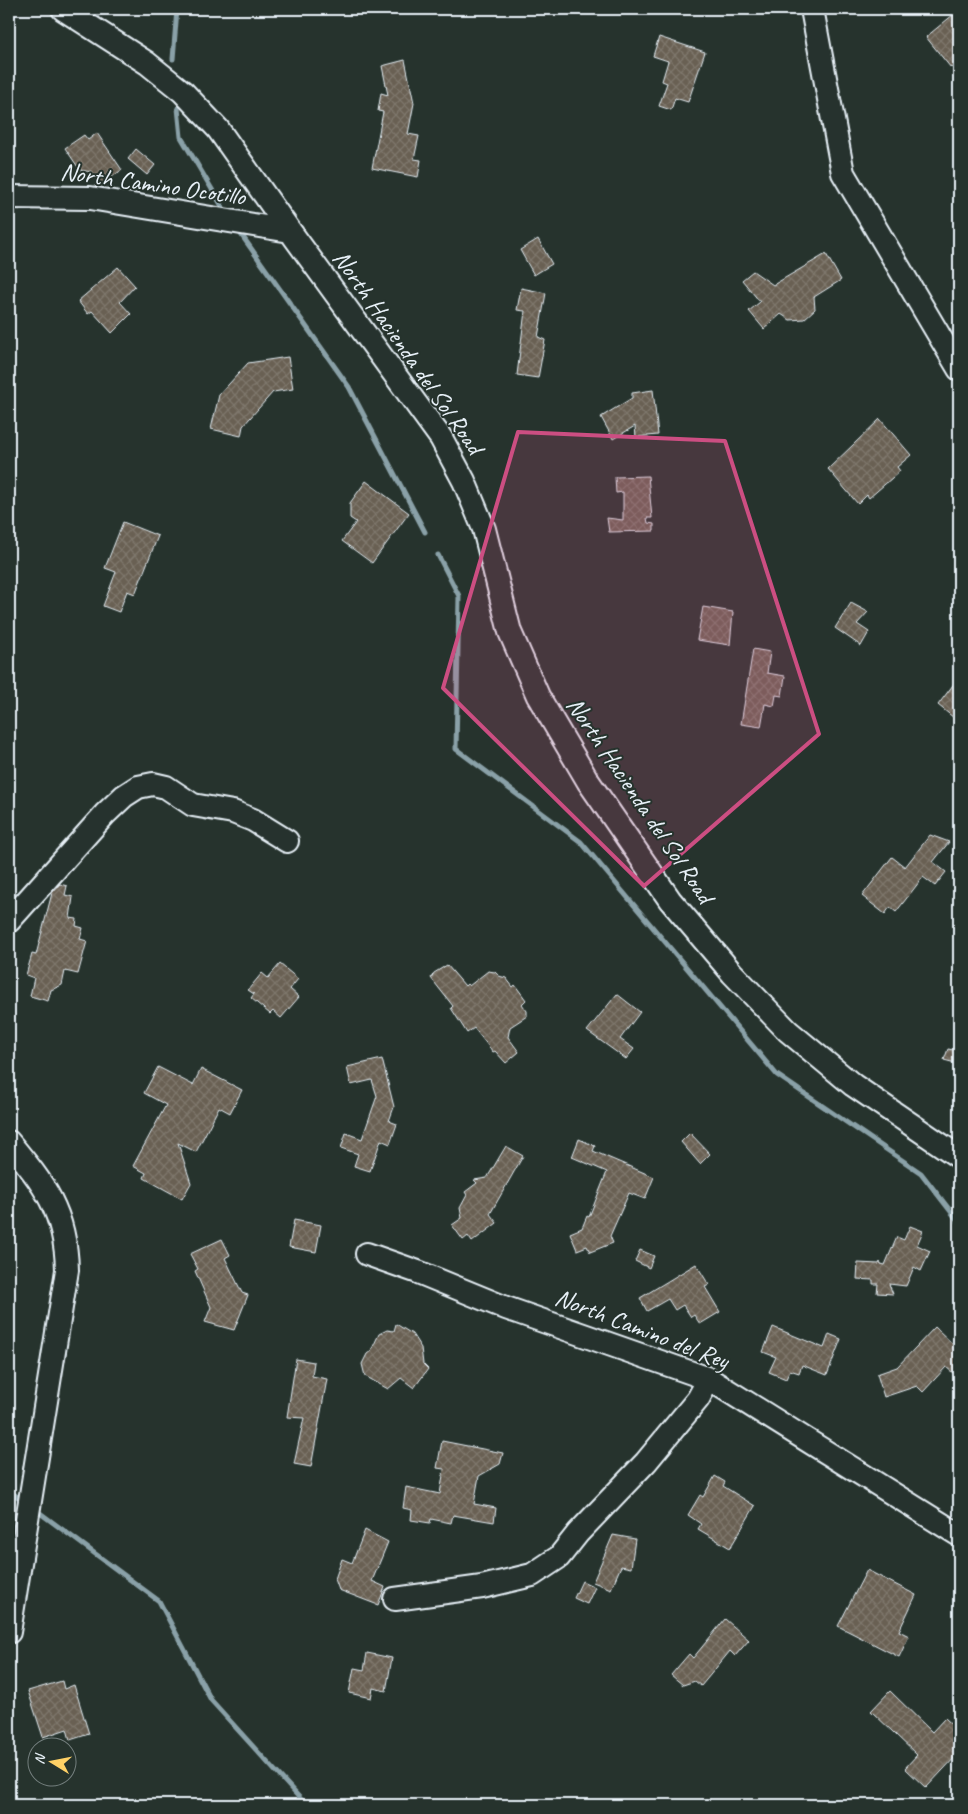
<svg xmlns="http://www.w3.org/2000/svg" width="968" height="1814" viewBox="0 0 968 1814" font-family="Caveat,sans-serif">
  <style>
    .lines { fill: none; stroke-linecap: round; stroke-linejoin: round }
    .stream { stroke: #8aa1a8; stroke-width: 5 }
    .building { fill: url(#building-cross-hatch); stroke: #e8f1f8 }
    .minor-casing { stroke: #e8f1f8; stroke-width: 26 }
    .minor { stroke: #26332d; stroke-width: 22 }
    .marked { fill: #cc4e82; fill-opacity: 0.2; stroke: #cc4e82; stroke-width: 4; stroke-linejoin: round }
    .labels { text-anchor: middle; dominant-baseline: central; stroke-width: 4; stroke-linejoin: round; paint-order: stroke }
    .street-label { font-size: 25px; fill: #e8f1f8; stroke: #26332d }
  </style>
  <defs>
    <pattern id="building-cross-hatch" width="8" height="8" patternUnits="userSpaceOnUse" patternTransform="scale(1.25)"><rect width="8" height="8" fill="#696052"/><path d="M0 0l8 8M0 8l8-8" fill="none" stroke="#7e776c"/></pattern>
  </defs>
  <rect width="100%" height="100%" fill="#26332d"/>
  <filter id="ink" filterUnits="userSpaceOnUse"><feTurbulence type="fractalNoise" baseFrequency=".02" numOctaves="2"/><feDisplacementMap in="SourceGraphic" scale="10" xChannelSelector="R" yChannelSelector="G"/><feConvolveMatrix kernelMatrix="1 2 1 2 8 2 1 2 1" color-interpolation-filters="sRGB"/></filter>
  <g filter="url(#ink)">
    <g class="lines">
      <!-- stream -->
      <path class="stream" d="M 173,59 L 177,9
        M 178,108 L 181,137 L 226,213
        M 238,230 L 349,387 L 425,532
        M 438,555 L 459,596 L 456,749 L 581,842 L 777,1075 L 921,1173 L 959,1222
        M 9,1491 L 25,1502
        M 36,1510 L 159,1601 L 211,1700 L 306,1805"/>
    </g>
    <!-- building -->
    <path class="building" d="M 959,10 L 959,61 L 951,68 L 926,37 Z
      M 659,37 L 705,52 L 688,102 L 675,98 L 671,110 L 659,106 L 667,83 L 662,81 L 668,61 L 653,56 Z
      M 405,60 L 414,103 L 408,134 L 419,136 L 414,159 L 421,160 L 418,177 L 372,168 L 383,112 L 378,111 L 381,93 L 388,95 L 382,66 Z
      M 97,133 L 122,170 L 100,185 L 92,172 L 80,170 L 65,148 L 84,135 L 88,140 Z
      M 136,149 L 155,165 L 147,175 L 128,159 Z
      M 538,239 L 552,264 L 534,275 L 520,250 Z
      M 826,254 L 841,280 L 814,297 L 815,309 L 804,319 L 790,320 L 781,314 L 764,329 L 749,311 L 760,302 L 742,280 L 753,271 L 773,285 Z
      M 118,267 L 135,286 L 120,302 L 131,314 L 112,333 L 92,311 L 88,314 L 78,301 Z
      M 521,288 L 546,293 L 538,337 L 545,340 L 538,378 L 517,375 L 525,311 L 517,310 Z
      M 288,357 L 293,389 L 273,392 L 243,426 L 241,436 L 211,429 L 219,395 L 248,363 Z
      M 653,390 L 658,435 L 636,437 L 635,426 L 613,439 L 601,417 L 632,398 L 632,393 Z
      M 880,419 L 911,455 L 897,467 L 900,471 L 869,498 L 867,495 L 858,504 L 828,469 Z
      M 648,476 L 652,518 L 647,518 L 648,523 L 654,524 L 654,531 L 609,532 L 607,518 L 623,520 L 623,492 L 616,493 L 615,477 Z
      M 366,481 L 409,513 L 372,563 L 342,541 L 356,522 L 350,518 L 350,503 Z
      M 123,522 L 158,536 L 135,594 L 127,591 L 119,612 L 103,606 L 116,572 L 105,568 Z
      M 851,603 L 868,612 L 857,624 L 869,632 L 861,646 L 835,628 Z
      M 703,607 L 733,612 L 730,645 L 697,640 Z
      M 753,649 L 770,652 L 767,673 L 785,676 L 782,696 L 776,695 L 774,706 L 765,704 L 761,727 L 741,724 Z
      M 959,677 L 959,722 L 938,705 Z
      M 930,835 L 949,842 L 933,862 L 946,872 L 935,886 L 923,877 L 896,912 L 890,907 L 885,914 L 862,896 L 892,857 L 905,867 Z
      M 60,884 L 67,886 L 65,895 L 73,897 L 70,918 L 77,919 L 76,926 L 83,928 L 80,939 L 87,941 L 78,974 L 65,971 L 62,985 L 51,990 L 48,1001 L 30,996 L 34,978 L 26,975 L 32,954 L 36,955 L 52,893 Z
      M 280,964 L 298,979 L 290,989 L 299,997 L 281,1018 L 273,1011 L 270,1014 L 251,998 L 254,994 L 248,990 L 262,973 L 268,978 Z
      M 447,965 L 465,986 L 467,984 L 469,986 L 488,971 L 495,972 L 499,976 L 506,978 L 513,987 L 515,985 L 526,1000 L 522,1004 L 527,1011 L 527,1016 L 510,1027 L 508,1037 L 519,1052 L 506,1063 L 495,1051 L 493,1052 L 474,1028 L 467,1033 L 451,1008 L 453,1006 L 431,978 L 434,973 Z
      M 617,994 L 640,1012 L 620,1039 L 634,1049 L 626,1059 L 587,1031 Z
      M 948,1049 L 959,1051 L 959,1064 L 944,1060 Z
      M 382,1059 L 394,1107 L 389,1121 L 397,1124 L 390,1144 L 381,1140 L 370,1171 L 354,1166 L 358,1154 L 341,1148 L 346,1133 L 362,1139 L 377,1096 L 372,1080 L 351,1085 L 347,1067 Z
      M 158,1067 L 193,1085 L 201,1069 L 242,1090 L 230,1113 L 219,1107 L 196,1152 L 178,1143 L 191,1183 L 182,1199 L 144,1178 L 146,1173 L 133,1166 L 166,1105 L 144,1093 Z
      M 690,1133 L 710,1154 L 700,1164 L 681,1142 Z
      M 579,1139 L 595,1146 L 593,1151 L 654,1177 L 645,1199 L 629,1193 L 610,1236 L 613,1243 L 590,1252 L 587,1246 L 577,1250 L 570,1233 L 582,1228 L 587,1216 L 589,1217 L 607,1172 L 572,1157 Z
      M 506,1146 L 523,1156 L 490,1214 L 497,1223 L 472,1242 L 468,1236 L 463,1240 L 452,1225 L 462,1218 L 460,1208 L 467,1195 L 465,1192 L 477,1183 L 474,1180 L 487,1178 Z
      M 294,1220 L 321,1225 L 316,1252 L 289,1247 Z
      M 910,1226 L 923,1231 L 917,1245 L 930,1251 L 921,1271 L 914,1267 L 906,1286 L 889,1284 L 893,1294 L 877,1293 L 878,1284 L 873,1284 L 873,1280 L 857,1279 L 858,1263 L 879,1264 L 880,1262 L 881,1264 L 885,1265 L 897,1237 L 904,1240 Z
      M 222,1239 L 230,1255 L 225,1258 L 242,1293 L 248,1295 L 234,1330 L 205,1322 L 211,1307 L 195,1271 L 198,1269 L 190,1254 Z
      M 640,1250 L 654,1256 L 649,1268 L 635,1261 Z
      M 696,1264 L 709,1285 L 705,1287 L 720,1312 L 700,1324 L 694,1315 L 691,1317 L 683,1305 L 675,1310 L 668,1299 L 647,1311 L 640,1298 Z
      M 396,1324 L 412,1334 L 421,1348 L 423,1364 L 428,1369 L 414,1388 L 401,1378 L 388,1389 L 365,1376 L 362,1364 L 367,1354 L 371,1351 L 379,1334 L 387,1330 L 394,1331 Z
      M 773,1327 L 824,1348 L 829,1334 L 841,1339 L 827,1375 L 802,1365 L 799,1373 L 790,1370 L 786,1379 L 769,1372 L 776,1357 L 763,1352 Z
      M 935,1327 L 959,1350 L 959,1367 L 953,1373 L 946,1367 L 923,1392 L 917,1386 L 884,1397 L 877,1374 L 897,1367 Z
      M 296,1359 L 314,1362 L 312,1376 L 327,1379 L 311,1467 L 294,1464 L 304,1418 L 287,1417 Z
      M 442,1441 L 503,1453 L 500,1464 L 479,1476 L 474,1504 L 496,1508 L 494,1522 L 453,1515 L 451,1523 L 431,1519 L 430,1523 L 411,1520 L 412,1510 L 403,1508 L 406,1487 L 440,1494 L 444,1469 L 437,1468 Z
      M 715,1476 L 725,1482 L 723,1486 L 755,1506 L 730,1548 L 698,1529 L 701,1524 L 688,1515 L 700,1495 L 703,1497 Z
      M 365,1530 L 388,1542 L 372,1581 L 385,1587 L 378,1605 L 339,1590 L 335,1579 L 342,1559 L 352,1563 Z
      M 613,1535 L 635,1539 L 631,1568 L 621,1566 L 611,1589 L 593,1582 Z
      M 867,1570 L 916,1595 L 899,1631 L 909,1636 L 899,1657 L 838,1626 Z
      M 582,1581 L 595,1587 L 587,1604 L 574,1598 Z
      M 725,1619 L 749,1640 L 735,1656 L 730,1651 L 701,1686 L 695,1681 L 683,1685 L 671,1675 L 689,1654 L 693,1658 Z
      M 367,1653 L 392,1658 L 386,1691 L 373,1688 L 371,1698 L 349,1693 L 354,1668 L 364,1670 Z
      M 62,1681 L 64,1689 L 74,1685 L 89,1734 L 70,1740 L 67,1729 L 43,1737 L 28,1691 Z
      M 890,1691 L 932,1732 L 945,1718 L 959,1731 L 959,1753 L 926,1788 L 905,1768 L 917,1755 L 871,1711 Z"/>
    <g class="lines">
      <defs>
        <path id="minor" d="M 63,9 L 147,63 L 183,92 L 218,129 L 290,231 L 441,438 L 464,481 L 484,529 L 510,632 L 538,696 L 588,781 L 670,900 L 732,973 L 788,1031 L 853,1085 L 959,1157
          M 812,9 L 843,173 L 959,369
          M 9,197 L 90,198 L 290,231
          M 9,921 L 105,814 L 124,796 L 138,787 L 153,784 L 166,787 L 193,805 L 233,812 L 253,820 L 287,841
          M 9,1142 C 44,1184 66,1212 67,1270 L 9,1632
          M 367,1254 L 418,1272 L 506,1308 L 709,1379 L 959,1535
          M 395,1599 L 482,1587 L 532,1575 L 559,1557 L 578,1533 L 646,1462 L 698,1399 L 709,1379"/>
      </defs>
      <!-- minor casing -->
      <use href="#minor" class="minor-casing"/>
      <!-- minor -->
      <use href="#minor" class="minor"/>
    </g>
  </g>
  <!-- marked area -->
  <path class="marked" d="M 518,432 L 725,441 L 819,734 L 644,886 L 443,688 Z"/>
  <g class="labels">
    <!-- street labels -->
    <g class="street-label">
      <text transform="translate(153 184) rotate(8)">North Camino Ocotillo</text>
      <text transform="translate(408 352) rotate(55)">North Hacienda del Sol Road</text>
      <text transform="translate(640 800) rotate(56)">North Hacienda del Sol Road</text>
      <text transform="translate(642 1329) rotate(21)">North Camino del Rey</text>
    </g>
  </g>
  <!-- margin -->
  <rect width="968" height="1814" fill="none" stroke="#26332d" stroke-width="30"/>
  <rect x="15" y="15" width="938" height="1784" fill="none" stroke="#e8f1f8" stroke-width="2" filter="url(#ink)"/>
  <!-- north arrow -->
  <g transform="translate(52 1762) rotate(280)"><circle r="24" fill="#26332d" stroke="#747f7e"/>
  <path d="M0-4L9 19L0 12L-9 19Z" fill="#ffd166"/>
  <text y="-8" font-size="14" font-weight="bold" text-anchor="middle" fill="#e8f1f8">N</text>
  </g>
</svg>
